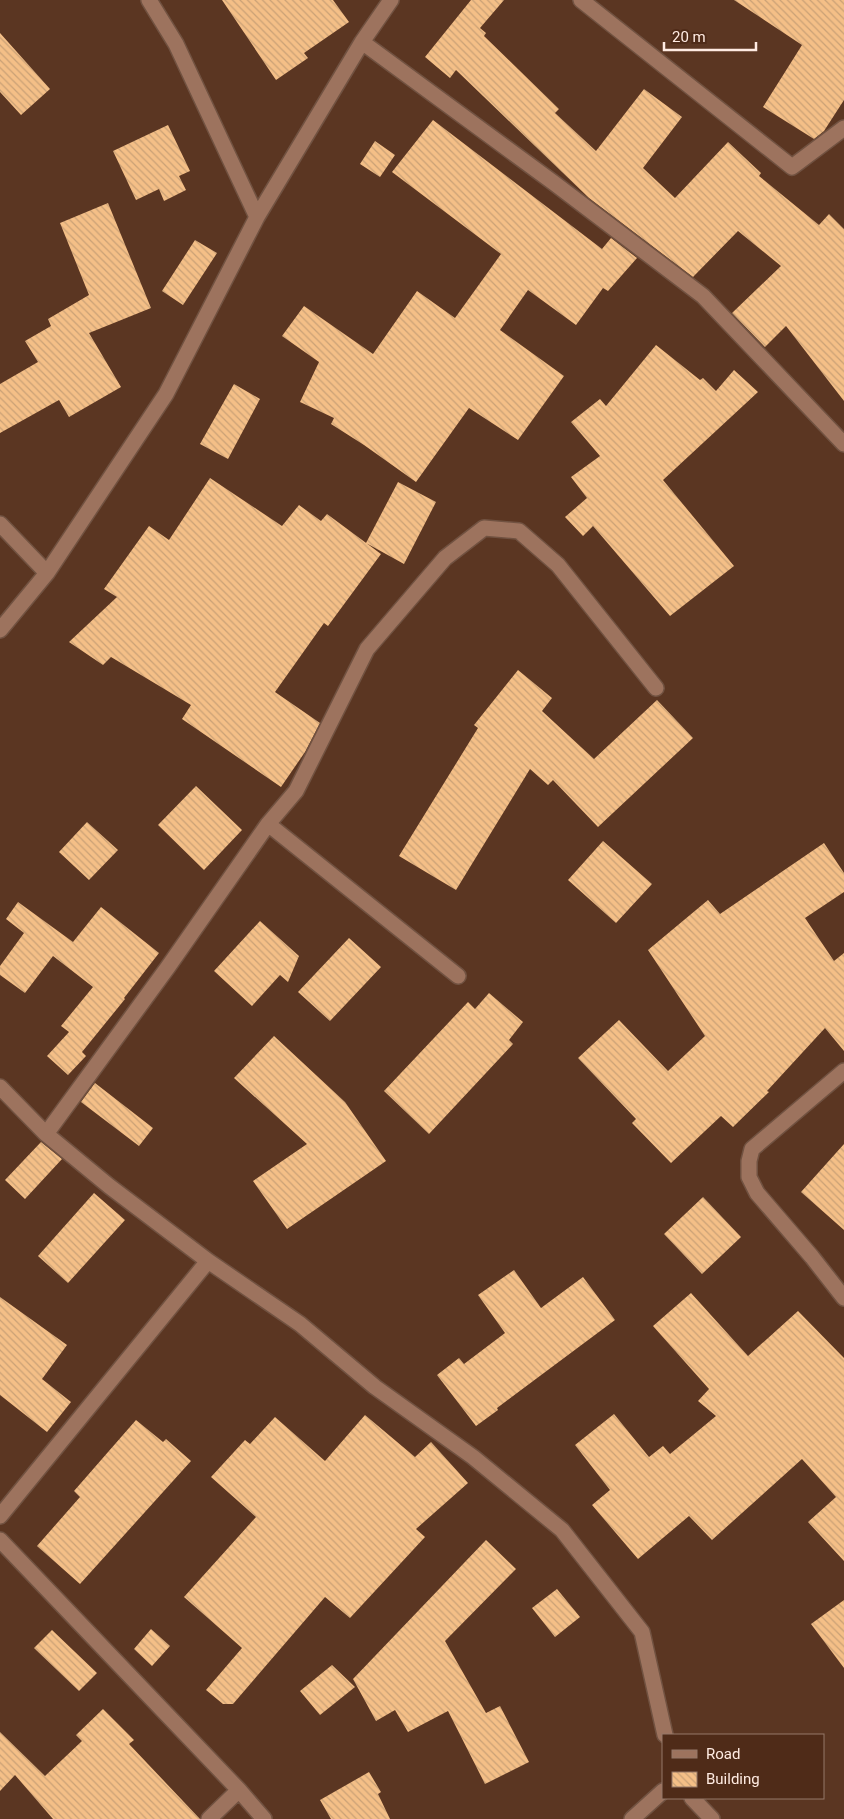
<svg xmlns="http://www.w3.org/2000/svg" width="844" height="1819" viewBox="0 0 844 1819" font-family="Roboto,sans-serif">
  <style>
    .building { fill: url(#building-back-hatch) }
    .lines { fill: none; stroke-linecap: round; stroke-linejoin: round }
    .street-casing { stroke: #715241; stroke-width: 18 }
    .street { stroke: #9d735e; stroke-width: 15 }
  </style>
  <defs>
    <pattern id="building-back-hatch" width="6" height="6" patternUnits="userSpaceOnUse" patternTransform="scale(1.25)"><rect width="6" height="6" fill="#f4bf87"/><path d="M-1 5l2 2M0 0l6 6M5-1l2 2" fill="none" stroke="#caa176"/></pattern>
  </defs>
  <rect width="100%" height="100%" fill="#5b3622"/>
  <!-- building -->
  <path class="building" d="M 222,0 L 333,0 L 349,22 L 304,53 L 308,58 L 276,80 Z
    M 471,0 L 504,0 L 480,28 L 486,33 L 484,36 L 559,109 L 555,113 L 596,151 L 644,89 L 682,117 L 643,168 L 675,198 L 728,142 L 761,173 L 759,176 L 819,225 L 829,214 L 844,229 L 844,401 L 786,326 L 765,347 L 732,313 L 781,266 L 738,231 L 693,277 L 589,198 L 456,70 L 450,78 L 425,57 Z
    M 734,0 L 844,0 L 844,100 L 824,131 L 814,139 L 763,107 L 802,45 Z
    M 0,33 L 50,89 L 21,115 L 0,92 Z
    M 433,120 L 602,249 L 611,238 L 637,258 L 608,291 L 603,288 L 576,325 L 528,290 L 500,330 L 564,376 L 518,440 L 469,408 L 416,482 L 364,445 L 331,424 L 334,418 L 300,402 L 319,362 L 282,336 L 304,306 L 373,354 L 417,291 L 455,318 L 501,254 L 392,172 Z
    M 168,125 L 190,171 L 179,176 L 186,190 L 164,201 L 159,189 L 136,200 L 113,151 Z
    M 375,141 L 395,155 L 380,177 L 360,164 Z
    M 108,203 L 151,308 L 89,333 L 121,387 L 69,417 L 59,400 L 0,433 L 0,384 L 38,362 L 25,341 L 51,326 L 48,319 L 89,295 L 60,223 Z
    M 195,240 L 217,253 L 183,305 L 162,291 Z
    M 656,345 L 700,380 L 703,378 L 716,391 L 734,370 L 758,392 L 663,480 L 734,566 L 670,616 L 593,526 L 583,536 L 565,517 L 587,498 L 571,477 L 600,456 L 571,422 L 600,399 L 606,406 Z
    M 234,384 L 260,399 L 228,459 L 200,444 Z
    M 210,478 L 282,526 L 299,505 L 321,521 L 327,514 L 381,554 L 328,626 L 324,623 L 275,692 L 320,723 L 305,752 L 281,787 L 182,719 L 191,705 L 111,657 L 103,665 L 69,642 L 117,597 L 104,589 L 149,526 L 169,540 Z
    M 398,482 L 436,502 L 404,564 L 366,543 Z
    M 518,670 L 552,698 L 542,711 L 594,759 L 657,700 L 693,738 L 598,827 L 553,780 L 548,785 L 530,769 L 456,890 L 399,856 L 478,728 L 474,725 Z
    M 196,786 L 242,830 L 204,870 L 158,825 Z
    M 87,822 L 118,850 L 89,880 L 59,852 Z
    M 603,841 L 652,884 L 616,923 L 568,880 Z
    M 824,843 L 844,873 L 844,892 L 805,918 L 834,961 L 844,953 L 844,1051 L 825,1028 L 767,1091 L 769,1092 L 733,1127 L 721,1116 L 671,1163 L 632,1123 L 636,1119 L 578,1058 L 619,1020 L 668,1071 L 705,1036 L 648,950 L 708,900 L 720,914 Z
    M 18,902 L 73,942 L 101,907 L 159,953 L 124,998 L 125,999 L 82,1052 L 86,1056 L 68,1075 L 47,1056 L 69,1032 L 61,1026 L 93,987 L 53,956 L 25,993 L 0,975 L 0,966 L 24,933 L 6,919 Z
    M 260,921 L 299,956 L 288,982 L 280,975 L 252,1006 L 214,971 Z
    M 349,938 L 381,967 L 330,1021 L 298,992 Z
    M 489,993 L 523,1022 L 509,1040 L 513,1044 L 429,1134 L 384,1091 L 468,1002 L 475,1009 Z
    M 274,1036 L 345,1102 L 386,1161 L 287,1229 L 253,1181 L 307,1144 L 234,1078 Z
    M 95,1083 L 153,1128 L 139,1146 L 81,1102 Z
    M 41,1142 L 62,1159 L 25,1199 L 5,1180 Z
    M 844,1144 L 844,1230 L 801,1192 Z
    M 94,1193 L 125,1220 L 68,1283 L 38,1256 Z
    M 703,1197 L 741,1237 L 702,1274 L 664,1234 Z
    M 514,1270 L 541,1308 L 583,1277 L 615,1320 L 497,1408 L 498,1410 L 476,1426 L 437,1375 L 459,1358 L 464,1364 L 505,1333 L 478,1295 Z
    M 691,1293 L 748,1356 L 798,1311 L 844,1358 L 844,1561 L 808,1522 L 836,1497 L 802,1459 L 712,1540 L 689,1516 L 638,1559 L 592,1505 L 610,1490 L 575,1445 L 614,1414 L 649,1457 L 663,1446 L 670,1454 L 716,1416 L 698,1401 L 709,1389 L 653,1326 Z
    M 0,1297 L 67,1345 L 42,1379 L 71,1402 L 47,1432 L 0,1395 Z
    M 365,1415 L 415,1457 L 431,1442 L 468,1483 L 416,1529 L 425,1537 L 350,1618 L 325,1597 L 233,1704 L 223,1704 L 206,1690 L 242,1648 L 184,1597 L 256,1517 L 211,1477 L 245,1440 L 250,1444 L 275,1417 L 325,1461 Z
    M 136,1420 L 163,1442 L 166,1439 L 191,1461 L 80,1584 L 37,1546 L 80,1497 L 74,1491 Z
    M 486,1540 L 516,1569 L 445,1641 L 486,1713 L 500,1706 L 529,1762 L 485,1784 L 448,1711 L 408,1732 L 395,1710 L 376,1721 L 353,1679 Z
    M 557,1589 L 580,1617 L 555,1637 L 532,1608 Z
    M 844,1600 L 844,1668 L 811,1624 Z
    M 151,1629 L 170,1646 L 152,1666 L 134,1649 Z
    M 52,1630 L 97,1673 L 79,1691 L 34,1648 Z
    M 332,1665 L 355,1687 L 320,1715 L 300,1691 Z
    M 103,1709 L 134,1740 L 129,1744 L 200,1819 L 53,1819 L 15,1775 L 0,1791 L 0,1732 L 45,1776 L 82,1741 L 76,1735 Z
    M 369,1772 L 381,1792 L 378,1794 L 390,1819 L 331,1819 L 320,1800 Z"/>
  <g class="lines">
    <defs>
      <path id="street" d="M 149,0 L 176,44 L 257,217
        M 581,0 L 792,167 L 844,128
        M 362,42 L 554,183 L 703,296 L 844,444
        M 0,524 L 47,573
        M 0,630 L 47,573 L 166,394 L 257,217 L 362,42 L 391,0
        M 268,824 L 458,976
        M 844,1071 L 752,1149 L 749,1161 L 749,1177 L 757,1193 L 812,1257 L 844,1298
        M 0,1087 L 46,1134 L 109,1186 L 208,1261 L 300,1324 L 375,1387 L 473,1457 L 562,1530 L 642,1632 L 665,1735
        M 46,1134 L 168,967 L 268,824 L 296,791 L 367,649 L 445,558 L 484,528 L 519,531 L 558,565 L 656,688
        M 0,1516 L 208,1261
        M 0,1540 L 239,1790 L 264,1819
        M 692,1798 L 712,1819
        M 209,1819 L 239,1790
        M 632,1819 L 663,1791"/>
    </defs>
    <!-- street casing -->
    <use href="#street" class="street-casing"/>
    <!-- street -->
    <use href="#street" class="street"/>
  </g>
  <!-- legend -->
  <rect x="662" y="1734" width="162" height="65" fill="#4f2b18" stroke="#957869"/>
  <rect x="672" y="1750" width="25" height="8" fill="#9d735e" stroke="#957869"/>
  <text x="706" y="1759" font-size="15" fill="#ffebe2">Road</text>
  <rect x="672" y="1772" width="25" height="15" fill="url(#building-back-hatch)" stroke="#957869"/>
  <text x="706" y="1784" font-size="15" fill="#ffebe2">Building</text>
  <!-- scale -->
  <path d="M664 42v8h92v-8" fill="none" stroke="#ffebe2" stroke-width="2.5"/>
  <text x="672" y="42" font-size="15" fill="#ffebe2" stroke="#4f2b18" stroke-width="4" paint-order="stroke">20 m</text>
</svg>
